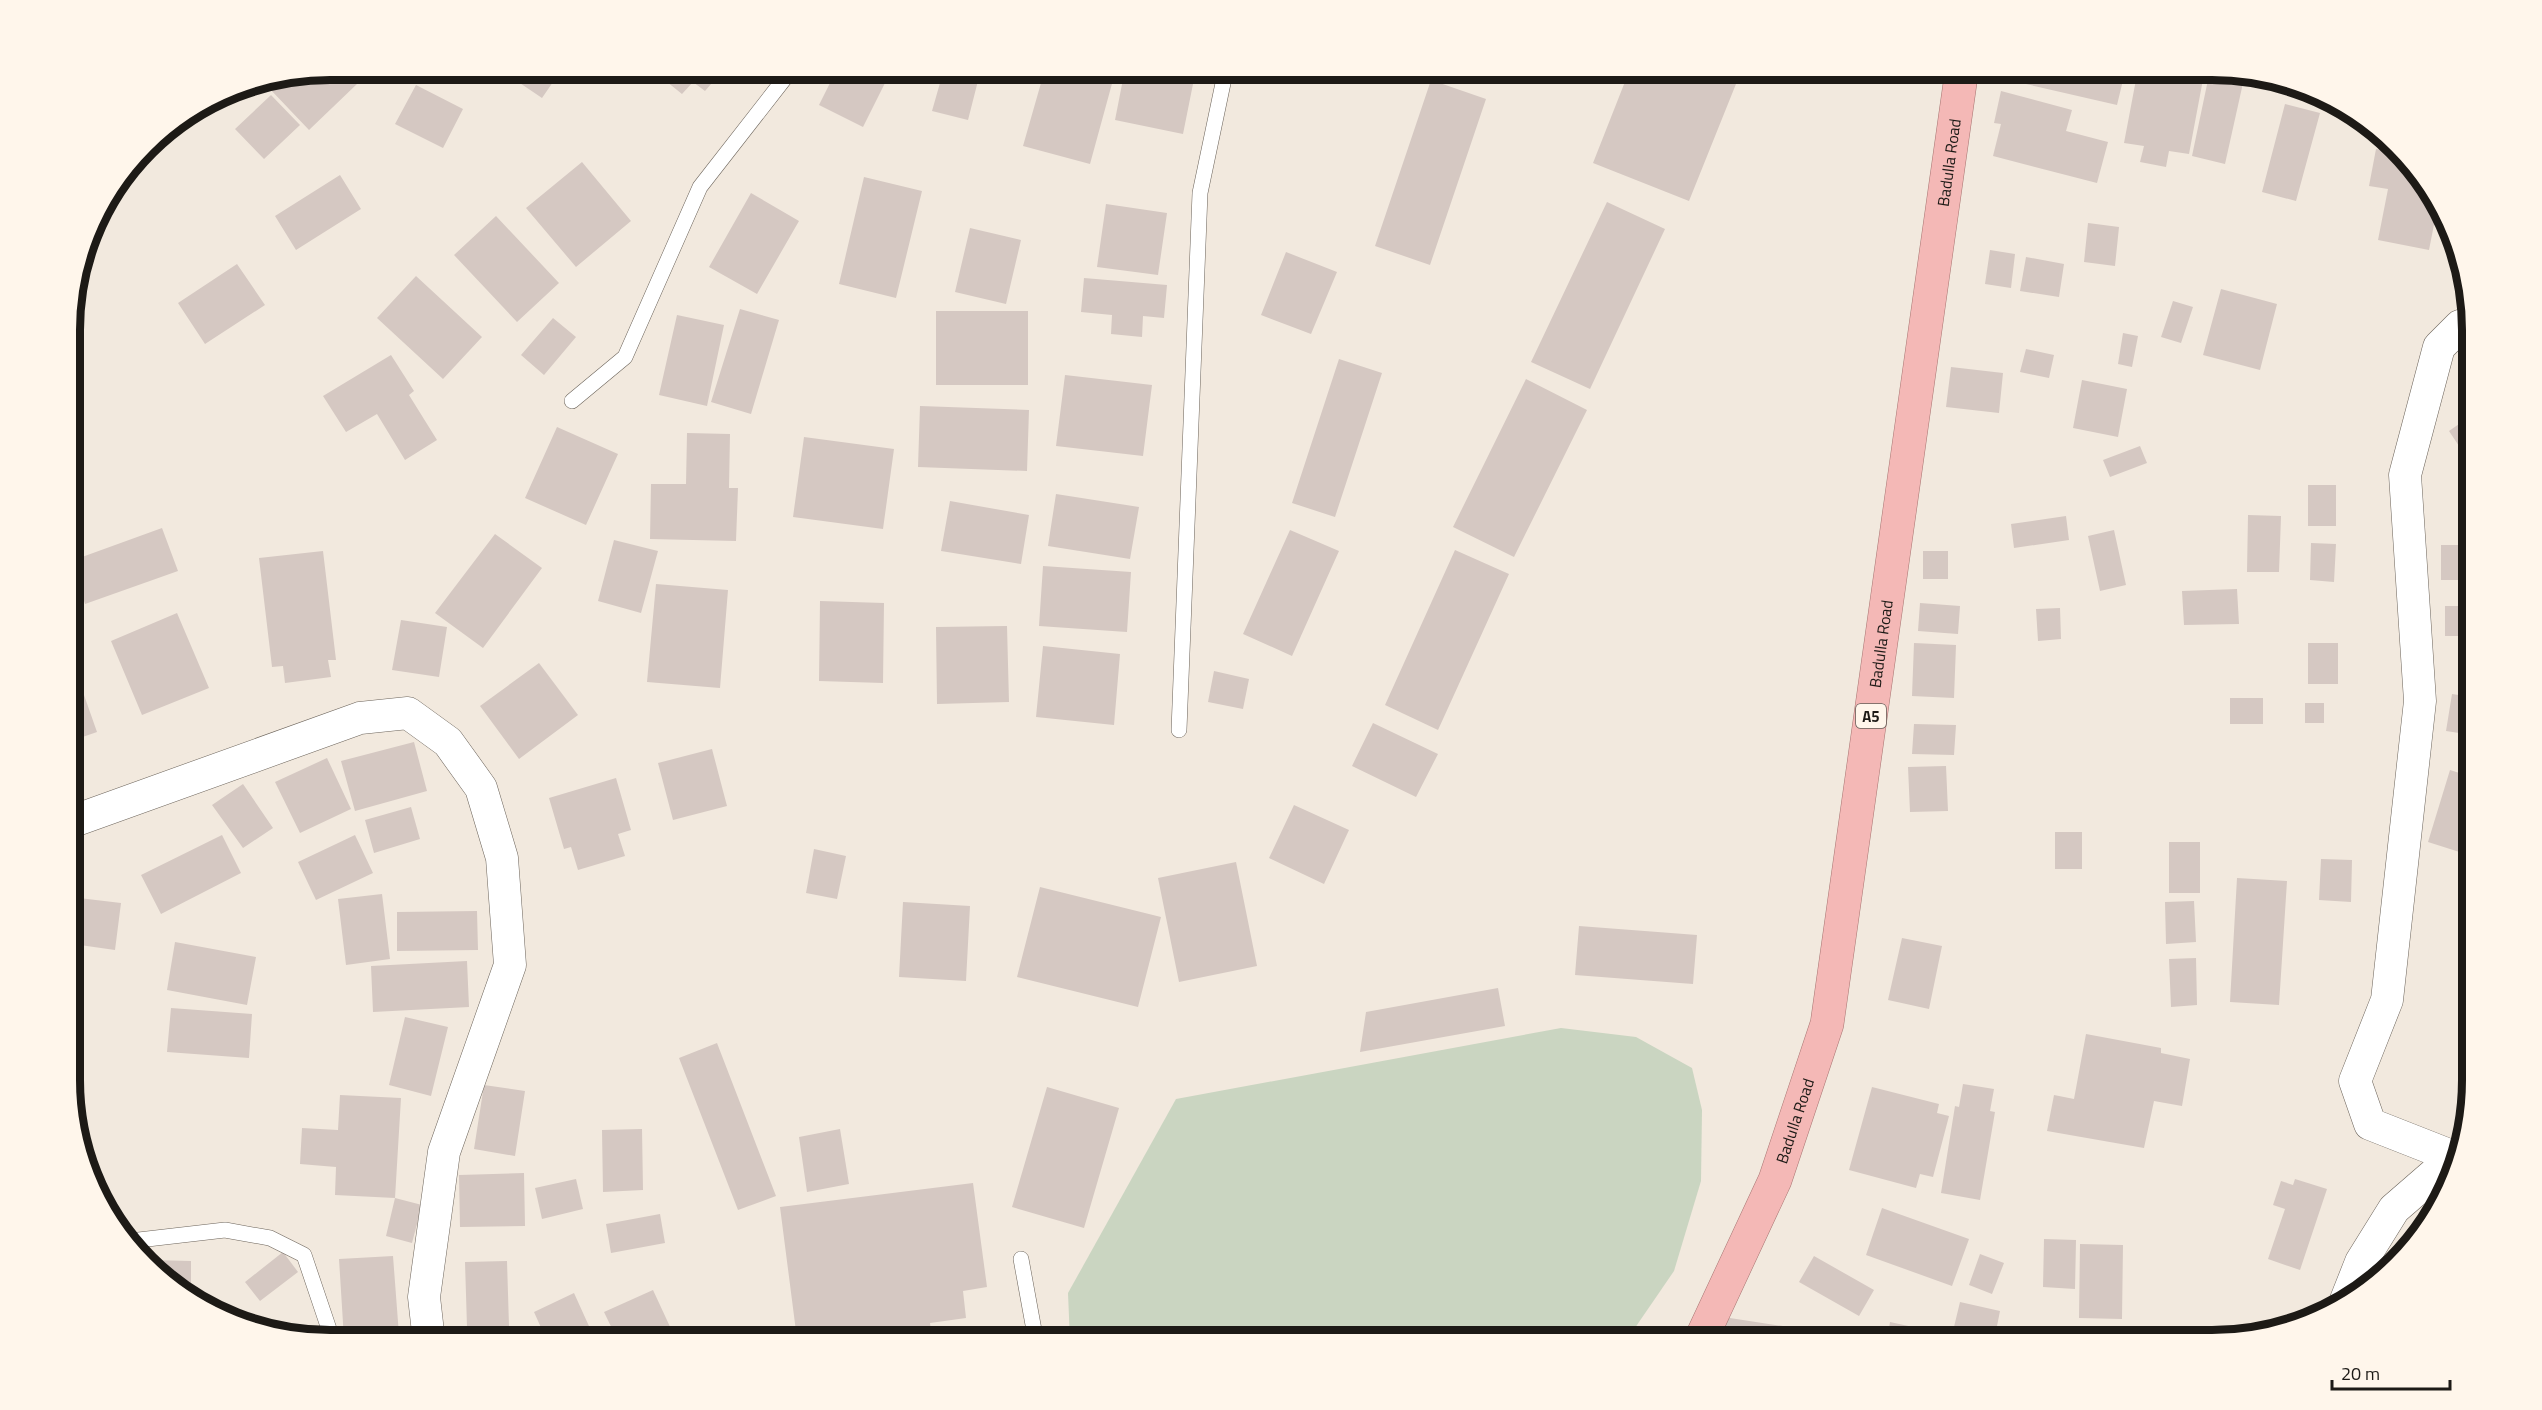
<svg xmlns="http://www.w3.org/2000/svg" width="2542" height="1410" viewBox="0 0 2542 1410" font-family="'Titillium Web',sans-serif">
  <style>
    .green { fill: #cad5c1 }
    .building { fill: #d5c8c2 }
    .lines { fill: none; stroke-linecap: round; stroke-linejoin: round }
    .service-casing { stroke: #6c645b; stroke-width: 16 }
    .minor-casing { stroke: #6c645b; stroke-width: 33 }
    .trunk-casing { stroke: #a77572; stroke-width: 34 }
    .service { stroke: #fff; stroke-width: 15 }
    .minor { stroke: #fff; stroke-width: 32 }
    .trunk { stroke: #f4b8b6; stroke-width: 33 }
    .labels { text-anchor: middle; dominant-baseline: central; stroke-width: 6; stroke-linejoin: round; paint-order: stroke }
    .shield { fill: #fff6eb; stroke: #615c56; stroke-width: 1.5 }
    .shield-label { font-size: 15px; font-weight: bold; fill: #1d1a16 }
    .street-label { font-size: 16px; fill: #1d1a16; stroke: #fff6eb }
    .rim { fill: none; stroke: #1d1a16; stroke-width: 8 }
  </style>
  <rect width="100%" height="100%" fill="#f2e9de"/>
  <!-- green -->
  <path class="green" d="M 1561,1028 L 1636,1037 L 1692,1068 L 1702,1110 L 1701,1181 L 1674,1271 L 1626,1341 L 1070,1341 L 1068,1293 L 1176,1099 Z"/>
  <!-- building -->
  <path class="building" d="M 330,69 L 343,69 L 357,84 L 309,130 L 269,88 L 278,79 Z
    M 499,69 L 562,69 L 542,98 Z
    M 651,69 L 724,69 L 705,91 L 693,82 L 682,94 Z
    M 837,69 L 892,69 L 863,127 L 819,105 Z
    M 944,69 L 981,69 L 968,120 L 932,111 Z
    M 1045,69 L 1116,69 L 1090,164 L 1023,146 Z
    M 1125,69 L 1216,69 L 1214,78 L 1195,74 L 1183,134 L 1115,120 Z
    M 1630,69 L 1742,69 L 1689,201 L 1593,163 Z
    M 2029,69 L 2110,69 L 2125,72 L 2117,105 L 2026,84 Z
    M 2138,69 L 2178,69 L 2204,74 L 2189,154 L 2169,151 L 2166,167 L 2140,162 L 2144,146 L 2124,143 Z
    M 2209,75 L 2243,83 L 2225,164 L 2192,156 Z
    M 1431,80 L 1486,99 L 1430,265 L 1375,246 Z
    M 416,85 L 463,109 L 443,148 L 395,124 Z
    M 2001,91 L 2072,110 L 2066,131 L 2108,142 L 2097,183 L 1993,156 L 2001,124 L 1994,123 Z
    M 271,95 L 300,125 L 264,159 L 235,129 Z
    M 2285,104 L 2320,113 L 2296,201 L 2262,192 Z
    M 2376,149 L 2394,152 L 2429,185 L 2438,204 L 2429,250 L 2378,240 L 2388,189 L 2369,186 Z
    M 582,162 L 631,221 L 576,267 L 526,208 Z
    M 340,175 L 361,209 L 296,250 L 275,216 Z
    M 864,177 L 922,191 L 896,298 L 839,284 Z
    M 751,193 L 799,221 L 757,294 L 709,267 Z
    M 1607,202 L 1665,229 L 1590,389 L 1531,362 Z
    M 1106,204 L 1167,213 L 1158,275 L 1097,267 Z
    M 496,216 L 559,283 L 517,322 L 454,255 Z
    M 2088,223 L 2119,227 L 2115,266 L 2084,262 Z
    M 970,228 L 1021,240 L 1006,304 L 955,292 Z
    M 1990,250 L 2015,254 L 2011,288 L 1985,284 Z
    M 1286,252 L 1337,272 L 1311,334 L 1261,315 Z
    M 2026,257 L 2064,264 L 2059,297 L 2020,291 Z
    M 237,264 L 265,305 L 205,344 L 178,303 Z
    M 416,276 L 482,337 L 443,379 L 377,318 Z
    M 1084,278 L 1167,285 L 1164,318 L 1143,316 L 1142,337 L 1111,334 L 1112,315 L 1081,312 Z
    M 2221,289 L 2277,304 L 2260,370 L 2203,355 Z
    M 2173,301 L 2193,307 L 2181,343 L 2161,337 Z
    M 740,309 L 779,320 L 751,414 L 711,402 Z
    M 936,311 L 1028,311 L 1028,385 L 936,385 Z
    M 677,315 L 724,325 L 707,406 L 659,395 Z
    M 553,318 L 576,337 L 544,375 L 521,355 Z
    M 2123,333 L 2138,336 L 2132,367 L 2118,364 Z
    M 2026,349 L 2054,355 L 2049,378 L 2020,372 Z
    M 391,355 L 414,391 L 409,395 L 437,440 L 405,460 L 377,414 L 346,432 L 323,396 Z
    M 1339,359 L 1382,373 L 1335,517 L 1292,503 Z
    M 1951,367 L 2003,373 L 1999,413 L 1946,407 Z
    M 1065,375 L 1152,385 L 1143,456 L 1056,446 Z
    M 1526,379 L 1587,410 L 1514,557 L 1453,527 Z
    M 2082,380 L 2127,389 L 2118,437 L 2073,428 Z
    M 2472,381 L 2472,410 L 2459,390 Z
    M 920,406 L 1029,410 L 1027,471 L 918,467 Z
    M 2472,415 L 2472,463 L 2471,464 L 2449,431 Z
    M 557,427 L 618,454 L 586,525 L 525,498 Z
    M 687,433 L 730,434 L 729,488 L 738,488 L 736,541 L 650,539 L 651,484 L 686,484 Z
    M 804,437 L 894,449 L 883,529 L 793,517 Z
    M 2140,446 L 2147,463 L 2110,477 L 2103,460 Z
    M 73,463 L 77,503 L 71,504 L 71,464 Z
    M 2308,485 L 2336,485 L 2336,526 L 2308,526 Z
    M 1056,494 L 1139,507 L 1130,559 L 1048,546 Z
    M 950,501 L 1029,515 L 1021,564 L 941,551 Z
    M 2248,515 L 2281,516 L 2279,572 L 2247,572 Z
    M 2066,516 L 2069,540 L 2014,548 L 2011,524 Z
    M 162,528 L 178,571 L 85,604 L 71,561 Z
    M 1290,530 L 1339,551 L 1292,656 L 1243,634 Z
    M 2114,530 L 2126,585 L 2100,591 L 2088,536 Z
    M 495,534 L 542,568 L 483,648 L 435,613 Z
    M 614,540 L 658,551 L 641,613 L 598,601 Z
    M 2311,543 L 2336,544 L 2334,582 L 2310,580 Z
    M 2441,545 L 2472,545 L 2472,580 L 2441,580 Z
    M 1455,550 L 1509,574 L 1438,730 L 1385,705 Z
    M 323,551 L 336,660 L 328,660 L 331,677 L 285,683 L 283,666 L 272,667 L 259,558 Z
    M 1923,551 L 1948,551 L 1948,579 L 1923,579 Z
    M 1043,566 L 1131,572 L 1127,632 L 1039,626 Z
    M 656,584 L 728,590 L 720,688 L 647,682 Z
    M 2237,589 L 2239,624 L 2184,625 L 2182,591 Z
    M 820,601 L 884,603 L 883,683 L 819,681 Z
    M 1920,603 L 1960,606 L 1958,634 L 1918,631 Z
    M 2445,606 L 2462,606 L 2462,636 L 2445,636 Z
    M 2060,608 L 2061,639 L 2038,641 L 2036,609 Z
    M 177,613 L 209,688 L 142,715 L 111,641 Z
    M 401,620 L 447,627 L 439,677 L 392,670 Z
    M 1007,626 L 1009,702 L 937,704 L 936,627 Z
    M 1914,643 L 1956,645 L 1954,698 L 1912,696 Z
    M 2308,643 L 2338,643 L 2338,684 L 2308,684 Z
    M 1043,646 L 1120,654 L 1114,725 L 1036,717 Z
    M 71,658 L 97,732 L 71,741 Z
    M 539,663 L 578,715 L 519,759 L 480,706 Z
    M 1214,671 L 1249,679 L 1243,709 L 1208,702 Z
    M 2452,694 L 2472,697 L 2472,735 L 2446,731 Z
    M 2230,698 L 2263,698 L 2263,724 L 2230,724 Z
    M 2305,703 L 2324,703 L 2324,723 L 2305,723 Z
    M 1373,723 L 1438,754 L 1416,797 L 1352,766 Z
    M 1914,724 L 1956,725 L 1954,755 L 1912,754 Z
    M 414,742 L 427,791 L 355,811 L 341,761 Z
    M 712,749 L 727,806 L 673,820 L 658,763 Z
    M 327,758 L 351,809 L 300,833 L 275,782 Z
    M 1946,766 L 1948,811 L 1910,812 L 1908,767 Z
    M 2450,770 L 2472,777 L 2472,856 L 2428,842 Z
    M 616,778 L 631,830 L 618,834 L 625,856 L 578,870 L 571,847 L 564,849 L 549,798 Z
    M 243,784 L 273,828 L 243,848 L 212,805 Z
    M 1294,805 L 1349,830 L 1324,884 L 1269,858 Z
    M 411,807 L 420,839 L 374,853 L 365,820 Z
    M 2055,832 L 2082,832 L 2082,869 L 2055,869 Z
    M 222,835 L 241,873 L 161,914 L 141,875 Z
    M 355,835 L 373,873 L 316,900 L 298,862 Z
    M 2169,842 L 2200,842 L 2200,893 L 2169,893 Z
    M 814,849 L 846,856 L 837,899 L 806,893 Z
    M 2321,859 L 2352,860 L 2351,902 L 2319,900 Z
    M 1236,862 L 1257,966 L 1179,982 L 1158,878 Z
    M 2237,878 L 2287,881 L 2279,1005 L 2230,1002 Z
    M 1040,887 L 1161,917 L 1138,1007 L 1017,977 Z
    M 382,894 L 390,959 L 346,965 L 338,899 Z
    M 79,898 L 121,903 L 115,950 L 73,944 Z
    M 2194,901 L 2196,942 L 2166,944 L 2165,902 Z
    M 903,902 L 970,906 L 966,981 L 899,977 Z
    M 477,911 L 478,950 L 397,951 L 397,912 Z
    M 1579,926 L 1697,935 L 1693,984 L 1575,975 Z
    M 1902,938 L 1942,946 L 1929,1009 L 1888,1000 Z
    M 175,942 L 256,957 L 247,1005 L 167,990 Z
    M 2196,958 L 2197,1005 L 2171,1007 L 2169,959 Z
    M 467,961 L 469,1007 L 373,1012 L 371,966 Z
    M 1498,988 L 1505,1026 L 1360,1052 L 1366,1012 Z
    M 171,1008 L 252,1014 L 249,1058 L 167,1052 Z
    M 405,1017 L 448,1027 L 431,1096 L 389,1085 Z
    M 2086,1034 L 2161,1048 L 2161,1053 L 2190,1059 L 2182,1106 L 2154,1101 L 2144,1148 L 2047,1131 L 2054,1095 L 2074,1099 Z
    M 717,1043 L 776,1196 L 738,1210 L 679,1058 Z
    M 1963,1084 L 1994,1089 L 1990,1111 L 1995,1112 L 1980,1200 L 1941,1193 L 1955,1106 L 1959,1107 Z
    M 484,1085 L 525,1091 L 515,1156 L 474,1149 Z
    M 1047,1087 L 1119,1108 L 1084,1228 L 1012,1207 Z
    M 1872,1087 L 1939,1104 L 1937,1113 L 1949,1116 L 1933,1177 L 1920,1174 L 1916,1188 L 1849,1170 Z
    M 340,1095 L 401,1098 L 395,1198 L 335,1195 L 336,1167 L 300,1164 L 302,1128 L 338,1130 Z
    M 642,1129 L 643,1190 L 603,1192 L 602,1130 Z
    M 840,1129 L 849,1184 L 807,1192 L 799,1137 Z
    M 524,1173 L 525,1226 L 460,1227 L 459,1175 Z
    M 576,1179 L 583,1209 L 542,1219 L 535,1188 Z
    M 2295,1179 L 2327,1189 L 2300,1270 L 2268,1259 L 2285,1209 L 2273,1205 L 2281,1181 L 2293,1185 Z
    M 973,1183 L 987,1287 L 963,1291 L 966,1318 L 930,1323 L 932,1341 L 849,1341 L 848,1333 L 797,1339 L 780,1207 Z
    M 395,1198 L 422,1205 L 412,1243 L 386,1236 Z
    M 1882,1208 L 1969,1239 L 1952,1286 L 1866,1255 Z
    M 660,1214 L 665,1243 L 611,1253 L 606,1224 Z
    M 2044,1239 L 2076,1240 L 2075,1289 L 2043,1287 Z
    M 2080,1244 L 2123,1245 L 2122,1319 L 2079,1318 Z
    M 283,1252 L 298,1272 L 260,1301 L 245,1282 Z
    M 1980,1254 L 2004,1263 L 1992,1294 L 1969,1285 Z
    M 393,1256 L 399,1335 L 344,1339 L 339,1259 Z
    M 1814,1256 L 1874,1290 L 1859,1316 L 1799,1282 Z
    M 150,1260 L 191,1261 L 191,1298 Z
    M 507,1261 L 509,1326 L 467,1327 L 465,1262 Z
    M 653,1290 L 672,1331 L 650,1341 L 618,1341 L 604,1312 Z
    M 574,1293 L 593,1335 L 580,1341 L 547,1341 L 534,1312 Z
    M 1960,1302 L 2000,1311 L 1994,1341 L 1953,1331 Z
    M 1717,1316 L 1867,1339 L 1867,1341 L 1706,1341 Z
    M 1890,1322 L 1913,1327 L 1910,1341 L 1887,1341 Z
    M 684,1331 L 695,1341 L 676,1341 Z"/>
  <g class="lines">
    <defs>
      <path id="service" d="M 572,401 L 625,357 L 700,187 L 792,69
        M 1179,730 L 1200,193 L 1226,69
        M 130,1241 L 225,1230 L 270,1238 L 304,1255 L 333,1341
        M 1021,1259 L 1036,1341"/>
      <path id="minor" d="M 71,822 L 360,718 L 408,713 L 448,742 L 481,788 L 502,858 L 510,965 L 444,1152 L 424,1297 L 429,1341
        M 2454,1157 L 2370,1124 L 2355,1081 L 2387,1000 L 2420,701 L 2405,475 L 2439,347 L 2460,326 L 2472,322
        M 2344,1305 L 2361,1262 L 2394,1209 L 2454,1157"/>
      <g id="trunk">
        <path id="s1" d="M 1700,1341 L 1775,1180 L 1827,1024 L 1962,69"/>
      </g>
    </defs>
    <!-- service casing -->
    <use href="#service" class="service-casing"/>
    <!-- minor casing -->
    <use href="#minor" class="minor-casing"/>
    <!-- trunk casing -->
    <use href="#trunk" class="trunk-casing"/>
    <!-- service -->
    <use href="#service" class="service"/>
    <!-- minor -->
    <use href="#minor" class="minor"/>
    <!-- trunk -->
    <use href="#trunk" class="trunk"/>
  </g>
  <g class="labels">
    <!-- shield labels -->
    <rect class="shield" x="1856" y="704" width="30" height="24" rx="4.5"/>
    <g class="shield-label">
      <text x="1871" y="716">A5</text>
    </g>
    <!-- street labels -->
    <g class="street-label">
      <text stroke="none"><textPath href="#s1" startOffset="1212">Badulla Road</textPath></text>
      <text stroke="none"><textPath href="#s1" startOffset="726">Badulla Road</textPath></text>
      <text stroke="none"><textPath href="#s1" startOffset="240">Badulla Road</textPath></text>
    </g>
  </g>
  <!-- crop -->
  <path d="M0 0H2542V1410H0ZM330 80H2212A250 250 0 0 1 2462 330V1080A250 250 0 0 1 2212 1330H330A250 250 0 0 1 80 1080V330A250 250 0 0 1 330 80Z" fill="#fff6eb" fill-rule="evenodd"/>
  <path class="rim" d="M330 80H2212A250 250 0 0 1 2462 330V1080A250 250 0 0 1 2212 1330H330A250 250 0 0 1 80 1080V330A250 250 0 0 1 330 80Z"/>
  <!-- scale -->
  <path d="M2332 1380v9h118v-9" fill="none" stroke="#1d1a16" stroke-width="3"/>
  <text x="2341" y="1380" font-size="18" fill="#1d1a16" stroke="#fff6eb" stroke-width="4.5" paint-order="stroke">20 m</text>
</svg>
